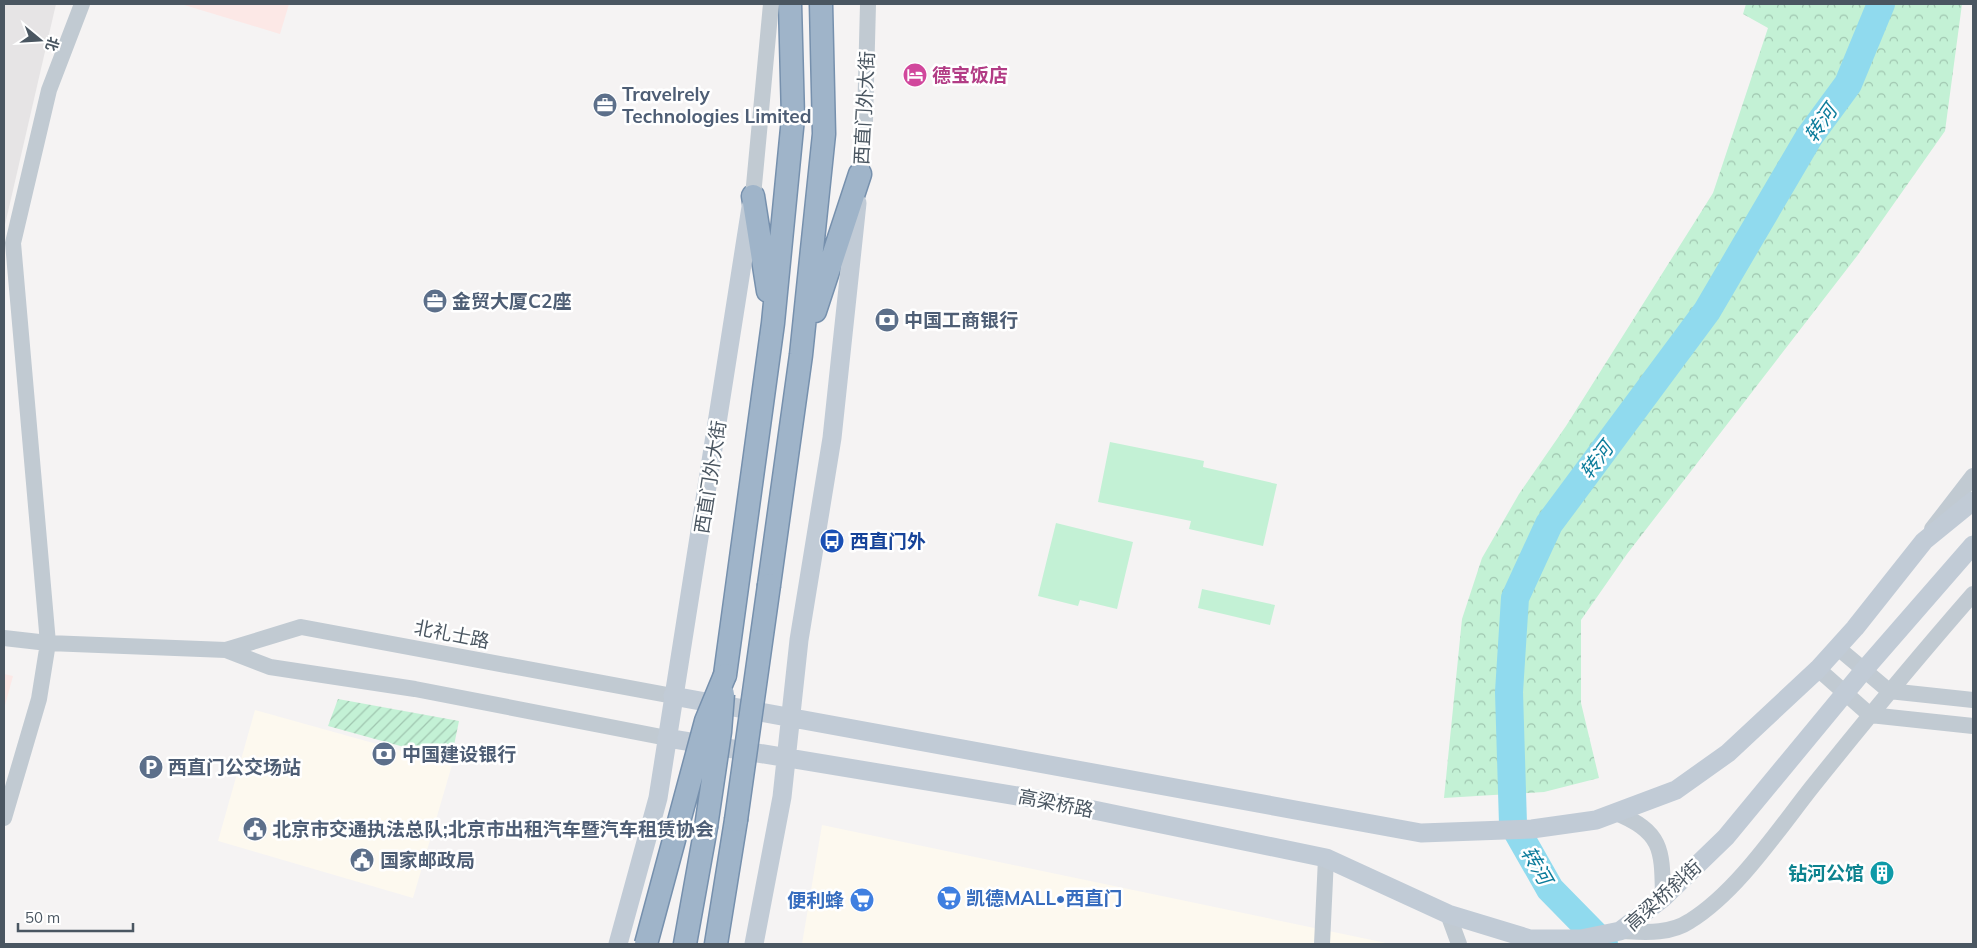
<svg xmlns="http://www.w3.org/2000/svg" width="1977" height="948" viewBox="0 0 1977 948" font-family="Mulish,'Noto Sans SC',sans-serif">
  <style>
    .commercial { fill: #fdf9ef }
    .education { fill: #e6e4e5 }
    .medical { fill: #fce8e6 }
    .park { fill: url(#park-crowns) }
    .garden { fill: url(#garden-furrows) }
    .pitch { fill: #c3f1d5 }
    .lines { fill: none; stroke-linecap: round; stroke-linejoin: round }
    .river { stroke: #90daee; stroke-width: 28 }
    .trunk-casing { stroke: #7690ad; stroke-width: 25 }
    .tertiary { stroke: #c1cad2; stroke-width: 16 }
    .secondary { stroke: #c1cbd6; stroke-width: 19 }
    .trunk { stroke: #9fb4c9; stroke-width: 22 }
    .trunk-bridge-casing { stroke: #7690ad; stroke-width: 25; stroke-linecap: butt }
    .trunk-bridge { stroke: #9fb4c9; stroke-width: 22 }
    .labels { text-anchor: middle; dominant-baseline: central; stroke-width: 5; stroke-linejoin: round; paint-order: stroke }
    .hotel-label { font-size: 19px; font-weight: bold; fill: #b23c85; stroke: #fff; text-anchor: start }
    .service-label { font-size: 19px; font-weight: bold; fill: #4e5e75; stroke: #fff; text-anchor: start }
    .street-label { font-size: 19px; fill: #4a5661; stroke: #fff }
    .transit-label { font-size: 19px; font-weight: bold; fill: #164399; stroke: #fff; text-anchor: start }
    .culture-label { font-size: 19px; font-weight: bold; fill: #0d838f; stroke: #fff; text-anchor: end }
    .shop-label { font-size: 19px; font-weight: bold; fill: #366cbe; stroke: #fff; text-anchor: start }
    .water-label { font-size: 20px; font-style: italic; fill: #0c7c9b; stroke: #fff }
  </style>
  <defs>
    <pattern id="park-crowns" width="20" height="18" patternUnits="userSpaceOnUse" patternTransform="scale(1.25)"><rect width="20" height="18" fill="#c3f1d5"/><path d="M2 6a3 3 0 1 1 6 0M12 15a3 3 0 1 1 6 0" fill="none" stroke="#a0c6b0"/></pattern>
    <pattern id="garden-furrows" width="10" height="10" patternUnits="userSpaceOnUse" patternTransform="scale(1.25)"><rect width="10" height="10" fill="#c3f1d5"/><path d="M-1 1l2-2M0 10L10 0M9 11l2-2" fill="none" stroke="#a0c6b0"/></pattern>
  </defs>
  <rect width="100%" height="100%" fill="#f5f3f3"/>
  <!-- commercial -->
  <path class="commercial" d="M 255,710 L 452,765 L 413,898 L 218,841 Z
    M 822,825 L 1391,944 L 802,944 Z"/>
  <!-- education -->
  <path class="education" d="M 4,4 L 56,4 L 4,229 Z"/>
  <!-- medical -->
  <path class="medical" d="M 181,4 L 289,4 L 280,34 Z
    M 4,674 L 13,676 L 4,709 Z"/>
  <!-- park -->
  <path class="park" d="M 1746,4 L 1962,4 L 1945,131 L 1857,256 L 1627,554 L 1581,620 L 1581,703 L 1599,778 L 1544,792 L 1444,798 L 1462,619 L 1482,558 L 1519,494 L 1566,426 L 1713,193 L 1768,28 L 1743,14 Z"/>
  <!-- garden -->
  <path class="garden" d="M 338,699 L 459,721 L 451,760 L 328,726 Z"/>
  <!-- pitch -->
  <path class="pitch" d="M 1110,442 L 1204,461 L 1203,467 L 1277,484 L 1263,546 L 1189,529 L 1191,521 L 1098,502 Z
    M 1056,523 L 1133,542 L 1117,609 L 1080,600 L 1078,606 L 1038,596 Z
    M 1202,589 L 1275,605 L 1270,625 L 1198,608 Z"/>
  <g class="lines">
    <!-- river -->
    <path class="river" d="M 1604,944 L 1550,889 L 1513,824 L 1509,692 L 1515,598 L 1549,524 L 1707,311 L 1809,137 L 1848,84 L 1881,4"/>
    <defs>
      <path id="trunk" d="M 753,196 L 768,291
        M 815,311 L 860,174
        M 769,585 L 801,355 L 824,134 L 821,4
        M 725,675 L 773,323 L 793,118 L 790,4
        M 685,944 L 706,827
        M 716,944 L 736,820"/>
    </defs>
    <!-- trunk casing -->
    <use href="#trunk" class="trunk-casing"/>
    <!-- tertiary -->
    <path class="tertiary" d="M 860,174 L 865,120 L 868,4
      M 753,196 L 771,4
      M 1932,529 L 1973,476
      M 4,638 L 48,643 L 226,650 L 270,667 L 415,689 L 667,738
      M 1838,648 L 1889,691
      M 226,650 L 301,627 L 673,696
      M 1818,669 L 1870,715
      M 1889,691 L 1973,700
      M 1870,715 L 1973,726
      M 1616,813 C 1664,832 1662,852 1663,898
      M 4,818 L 39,699 L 48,643 L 13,243 L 49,90 L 82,4
      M 1448,914 L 1459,944
      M 1620,931 C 1643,932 1669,935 1690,921 C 1737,892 1778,830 1812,787 C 1865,721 1918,657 1973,594
      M 1322,944 L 1326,858"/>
    <!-- secondary -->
    <path class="secondary" d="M 673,696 L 1421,833 L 1532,829 L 1596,820 L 1676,790 L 1728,753 L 1818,669 L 1855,628 L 1924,541 L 1973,501
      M 667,738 L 1060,803 L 1326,858 L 1448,914 L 1530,939 L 1581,939 L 1620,931 L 1663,898 L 1726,837 L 1864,670 L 1973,545
      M 618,944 L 658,798 L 751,207
      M 754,944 L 782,797 L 799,640 L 832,438 L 857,203"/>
    <!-- trunk -->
    <use href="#trunk" class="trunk"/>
    <defs>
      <path id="trunk-bridge" d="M 736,820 L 769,585
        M 706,827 L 720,732 L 723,694
        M 646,944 L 706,721 L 725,675"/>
    </defs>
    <!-- trunk-bridge casing -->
    <use href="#trunk-bridge" class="trunk-bridge-casing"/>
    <!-- trunk-bridge -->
    <use href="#trunk-bridge" class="trunk-bridge"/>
  </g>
  <!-- icons -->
  <defs>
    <symbol id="hotel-disc" viewBox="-11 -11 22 22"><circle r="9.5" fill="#d1479c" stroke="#fff"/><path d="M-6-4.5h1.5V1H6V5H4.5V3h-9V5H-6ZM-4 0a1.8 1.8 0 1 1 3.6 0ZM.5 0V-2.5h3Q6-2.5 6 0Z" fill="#fff"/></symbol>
    <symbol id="office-disc" viewBox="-11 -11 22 22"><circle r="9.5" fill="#5c6f8a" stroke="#fff"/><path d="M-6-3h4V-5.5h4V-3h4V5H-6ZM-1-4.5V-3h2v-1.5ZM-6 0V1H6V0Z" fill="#fff"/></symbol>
    <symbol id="bank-disc" viewBox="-11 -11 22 22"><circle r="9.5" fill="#5c6f8a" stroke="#fff"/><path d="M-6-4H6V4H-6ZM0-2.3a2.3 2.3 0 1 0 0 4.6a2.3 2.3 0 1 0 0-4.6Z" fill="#fff"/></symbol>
    <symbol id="bus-disc" viewBox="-11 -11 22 22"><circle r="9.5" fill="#1a4fb4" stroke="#fff"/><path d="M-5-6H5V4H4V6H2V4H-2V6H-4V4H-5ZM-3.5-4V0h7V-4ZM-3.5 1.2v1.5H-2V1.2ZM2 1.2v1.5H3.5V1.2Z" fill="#fff"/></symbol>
    <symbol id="parking-disc" viewBox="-11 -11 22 22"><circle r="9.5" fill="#5c6f8a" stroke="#fff"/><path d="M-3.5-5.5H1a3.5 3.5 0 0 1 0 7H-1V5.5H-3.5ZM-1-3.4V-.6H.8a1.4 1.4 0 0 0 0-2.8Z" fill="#fff"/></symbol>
    <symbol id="civic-disc" viewBox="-11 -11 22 22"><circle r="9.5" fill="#5c6f8a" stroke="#fff"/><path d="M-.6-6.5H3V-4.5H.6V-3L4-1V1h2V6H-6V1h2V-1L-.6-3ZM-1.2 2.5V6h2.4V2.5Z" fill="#fff"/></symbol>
    <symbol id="building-disc" viewBox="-11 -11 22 22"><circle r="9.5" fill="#0f9aa8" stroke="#fff"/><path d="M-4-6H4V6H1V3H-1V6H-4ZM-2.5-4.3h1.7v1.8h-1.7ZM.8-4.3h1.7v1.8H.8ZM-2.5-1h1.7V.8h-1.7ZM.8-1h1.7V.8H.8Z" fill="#fff"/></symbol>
    <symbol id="supermarket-disc" viewBox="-11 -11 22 22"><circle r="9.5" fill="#3f7fe0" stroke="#fff"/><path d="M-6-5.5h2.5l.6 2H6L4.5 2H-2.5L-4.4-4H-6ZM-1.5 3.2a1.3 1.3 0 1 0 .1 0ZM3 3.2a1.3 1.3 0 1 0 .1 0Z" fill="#fff"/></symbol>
  </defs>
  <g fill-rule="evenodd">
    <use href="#hotel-disc" x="901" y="61" width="28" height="28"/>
    <use href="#office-disc" x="591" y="91" width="28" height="28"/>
    <use href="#office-disc" x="421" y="287" width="28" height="28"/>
    <use href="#bank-disc" x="873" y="306" width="28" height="28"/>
    <use href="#bus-disc" x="818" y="527" width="28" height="28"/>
    <use href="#bank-disc" x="370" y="740" width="28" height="28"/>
    <use href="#parking-disc" x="137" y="753" width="28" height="28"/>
    <use href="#civic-disc" x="241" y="815" width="28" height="28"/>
    <use href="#civic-disc" x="348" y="846" width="28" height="28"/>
    <use href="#building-disc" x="1868" y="859" width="28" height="28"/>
    <use href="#supermarket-disc" x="935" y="884" width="28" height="28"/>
    <use href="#supermarket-disc" x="848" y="886" width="28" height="28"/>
  </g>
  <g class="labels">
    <!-- hotel labels -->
    <g class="hotel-label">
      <text x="932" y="75">德宝饭店</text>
    </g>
    <!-- service labels -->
    <g class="service-label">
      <text x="622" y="94">Travelrely<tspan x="622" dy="22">Technologies Limited</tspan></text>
      <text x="452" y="301">金贸大厦C2座</text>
      <text x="904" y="320">中国工商银行</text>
      <text x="402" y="754">中国建设银行</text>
      <text x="168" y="767">西直门公交场站</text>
      <text x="272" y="829">北京市交通执法总队;北京市出租汽车暨汽车租赁协会</text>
      <text x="380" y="860">国家邮政局</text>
    </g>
    <!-- street labels -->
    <g class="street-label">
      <text transform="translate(864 108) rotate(-87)">西直门外大街</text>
      <text transform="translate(710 477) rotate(-81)">西直门外大街</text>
      <text transform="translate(452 634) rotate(11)">北礼士路</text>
      <text transform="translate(1056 803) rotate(11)">高梁桥路</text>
      <text transform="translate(1663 895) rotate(-42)">高梁桥斜街</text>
    </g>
    <!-- transit labels -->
    <g class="transit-label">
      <text x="850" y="541">西直门外</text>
    </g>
    <!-- culture labels -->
    <g class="culture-label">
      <text x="1864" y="873">钻河公馆</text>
    </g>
    <!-- shop labels -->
    <g class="shop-label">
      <text x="966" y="898">凯德MALL•西直门</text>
      <text x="844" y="900" text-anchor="end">便利蜂</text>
    </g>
    <!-- water labels -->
    <g class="water-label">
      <text transform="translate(1820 123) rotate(-55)">转河</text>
      <text transform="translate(1596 460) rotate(-53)">转河</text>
      <text transform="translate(1537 865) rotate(60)">转河</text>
    </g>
  </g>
  <!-- border -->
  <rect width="1977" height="948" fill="none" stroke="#4a5661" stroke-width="10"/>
  <!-- north arrow -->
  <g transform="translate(40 40) rotate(108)" stroke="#ffffff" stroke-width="4" paint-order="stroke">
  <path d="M0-4L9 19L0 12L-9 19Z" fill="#4a5661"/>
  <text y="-8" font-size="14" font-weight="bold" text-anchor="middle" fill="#4a5661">北</text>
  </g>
  <!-- scale -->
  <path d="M18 923v8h115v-8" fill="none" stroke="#4a5661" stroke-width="2.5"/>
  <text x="25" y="923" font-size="15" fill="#4a5661" stroke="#ffffff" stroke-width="4" paint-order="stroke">50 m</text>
</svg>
